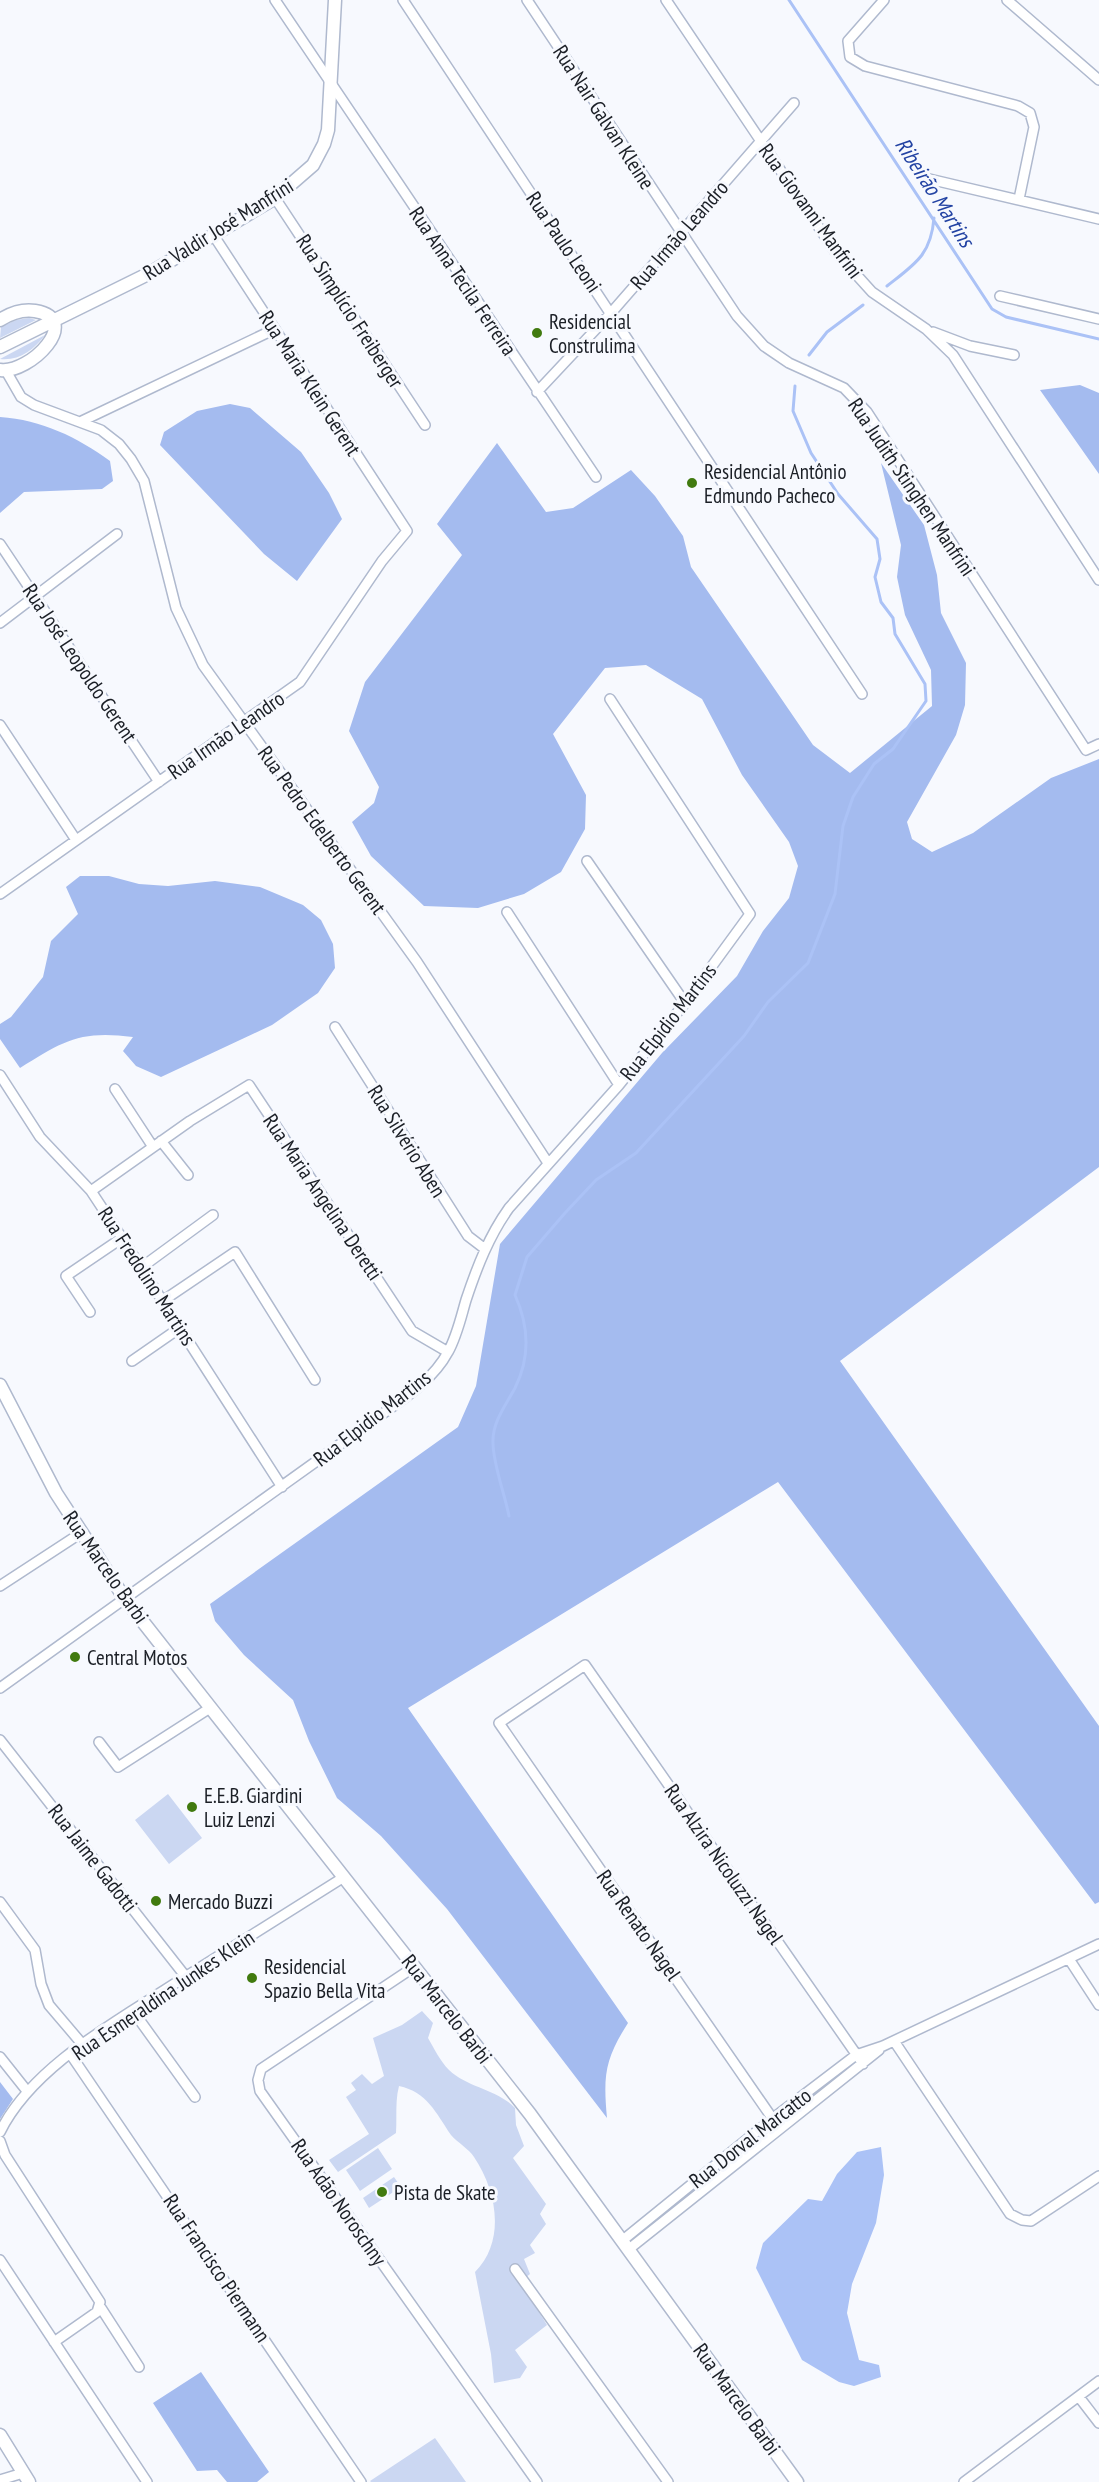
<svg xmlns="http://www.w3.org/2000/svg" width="1099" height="2482" viewBox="0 0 1099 2482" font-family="'PT Sans Narrow',sans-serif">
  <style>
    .green { fill: #cbd7f2 }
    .forest { fill: #a4bbef }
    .water { fill: #abc2f6 }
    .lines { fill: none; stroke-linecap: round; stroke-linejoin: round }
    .stream { stroke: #abc2f6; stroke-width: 3 }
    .street-casing { stroke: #afb9ce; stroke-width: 12 }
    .secondary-casing { stroke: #afb9ce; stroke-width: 15 }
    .street { stroke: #fff; stroke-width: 9 }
    .secondary { stroke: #fff; stroke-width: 12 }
    .poi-dot { fill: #417a0f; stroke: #f7f9fe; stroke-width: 2 }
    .labels { text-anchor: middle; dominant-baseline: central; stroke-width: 6; stroke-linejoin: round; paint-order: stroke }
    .street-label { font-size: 21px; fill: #1b1f26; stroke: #f7f9fe }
    .poi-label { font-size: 21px; fill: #1b1f26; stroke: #f7f9fe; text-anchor: start }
    .water-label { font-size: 22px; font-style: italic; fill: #2343a3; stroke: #f7f9fe }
  </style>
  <rect width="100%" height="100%" fill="#f7f9fe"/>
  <!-- green -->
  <path class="green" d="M 29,318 L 36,320 L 0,338 L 1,327 L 16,320 Z
    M 45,335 C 34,350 19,361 0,359 Z
    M 168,1794 L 202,1838 L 169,1864 L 135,1820 Z
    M 422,2011 L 433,2023 L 428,2038 C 434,2048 440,2061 449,2070 C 468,2088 497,2089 515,2108 L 516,2125 L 524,2146 L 513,2158 L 546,2204 L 540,2214 L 546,2224 L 530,2245 L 535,2253 L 524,2259 L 530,2274 L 520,2282 L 547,2325 L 515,2350 L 527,2367 L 520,2378 L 494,2383 L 491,2354 L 475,2272 C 506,2241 497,2191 474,2157 C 469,2149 458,2143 451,2135 C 436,2113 427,2092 399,2086 C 395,2101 397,2117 396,2133 L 338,2172 L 329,2160 L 369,2134 L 346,2097 L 356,2090 L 351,2083 L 362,2074 L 372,2084 L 384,2076 L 373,2038 L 402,2025 Z
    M 378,2148 L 392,2169 L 360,2191 L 346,2170 Z
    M 394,2177 L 401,2187 L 369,2208 L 363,2198 Z
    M 435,2438 L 466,2482 L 371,2482 L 370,2481 Z"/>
  <!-- forest -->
  <path class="forest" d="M 1080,385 L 1099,393 L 1099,474 L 1040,390 Z
    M 230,404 L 250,408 L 301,452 L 329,493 L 342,519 L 297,581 L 264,554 L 160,445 L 164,432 L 197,411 Z
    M 0,417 C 42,420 77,437 110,461 L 113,481 L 102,489 L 24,492 L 0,513 Z
    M 497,443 L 546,512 L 573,508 L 631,470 L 655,496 L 683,536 L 691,567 L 813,745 L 850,773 L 932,706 L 931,670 L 905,615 L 897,577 L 901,545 L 881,463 L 924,525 L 937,575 L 941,613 L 966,663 L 965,705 L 956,735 L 907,822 L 912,839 L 932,852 L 973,833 L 1051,778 L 1099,759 L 1099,1167 L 840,1361 L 1099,1726 L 1099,1902 L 1095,1904 L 778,1482 L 408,1708 L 628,2023 C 605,2059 603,2075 607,2118 L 447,1909 L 381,1836 L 337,1798 L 309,1741 L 293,1700 L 244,1655 L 215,1621 L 210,1604 L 458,1427 L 476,1386 L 500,1244 L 662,1053 L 737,976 L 763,931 L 789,898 L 798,866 L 789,842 L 742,775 L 702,699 L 646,665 L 605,668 L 553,734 L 586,795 L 585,829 L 561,872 L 524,894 L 478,908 L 424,906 L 371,856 L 352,822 L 374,803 L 379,787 L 349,731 L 365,682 L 462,555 L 437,524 Z
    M 80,876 L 109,876 L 139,884 L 168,886 L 215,881 L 260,887 L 303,905 L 321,920 L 333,944 L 335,968 L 318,993 L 272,1025 L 161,1077 L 136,1066 L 123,1051 L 133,1037 C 80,1030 63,1041 20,1068 L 0,1039 L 0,1024 L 11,1017 L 43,977 L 51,941 L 78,914 L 66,887 Z
    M 0,2082 L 13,2099 L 0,2119 Z
    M 201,2372 L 269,2472 L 257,2482 L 227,2482 L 217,2470 L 197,2471 L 153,2403 Z"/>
  <!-- water -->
  <path class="water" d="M 881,2147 L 884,2175 L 876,2223 L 852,2284 L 847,2313 L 859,2360 L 879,2365 L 881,2377 L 854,2386 L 839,2382 L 802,2360 L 756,2268 L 763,2243 L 808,2199 L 822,2201 L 837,2174 L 857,2152 Z"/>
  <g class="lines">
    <!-- stream -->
    <path class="stream" d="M 789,0 L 992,309 L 1006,317 L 1099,339
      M 887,286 C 915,264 931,255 934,218
      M 809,355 L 827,332 L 863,305
      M 509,1516 C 505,1495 493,1464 493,1443 C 492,1422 506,1405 515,1388 C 531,1356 529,1326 515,1295 L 527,1257 L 565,1213 L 596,1180 L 636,1153 L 744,1036 L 768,1002 L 808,963 L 835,894 L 843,826 L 853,797 L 874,764 L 893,749 L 926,701 L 925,684 L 895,634 L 893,618 L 881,602 L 875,577 L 880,559 L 877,539 L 838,494 L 811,453 L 793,411 L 795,386"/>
    <defs>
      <path id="street" d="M 275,0 L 596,477
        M 403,0 L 862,694
        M 527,0 L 737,316 L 764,346 L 789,363 L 844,388 L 867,412 L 1086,750 L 1099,744
        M 666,0 L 834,250 L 872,292 L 926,329 L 953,355 L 1099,580
        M 884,0 L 848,41 L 850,57 L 865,66 L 1018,106 L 1030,113 L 1034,127 L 1019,199
        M 1007,0 L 1099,80
        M 925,178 L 1099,219
        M 275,198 L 425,425
        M 1000,296 L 1099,319
        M 933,332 L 970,346 L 1014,355
        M 6,371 L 21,397 L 34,405 L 101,430 L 119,444 L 131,459 L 144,481 L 176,608 L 203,665 L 417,962 L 548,1163
        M 537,392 L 611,313 L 794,103
        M 82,421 L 275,329
        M 0,544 L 159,782
        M 0,623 L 117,534
        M 0,725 L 76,840
        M 587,861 L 685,1003
        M 0,894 L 300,682 L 382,561 L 407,531 L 214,236
        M 507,912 L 619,1085
        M 335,1027 L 468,1236 L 485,1249
        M 0,1075 L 40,1137 L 91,1191 L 122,1238 L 282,1487
        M 115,1089 L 153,1147
        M 161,1141 L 188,1175
        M 91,1191 L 190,1121 L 249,1085 L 412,1331 L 448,1352
        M 142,1267 L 213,1215
        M 164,1300 L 235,1252 L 315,1380
        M 90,1312 L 66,1276 L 122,1238
        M 132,1361 L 181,1327
        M 0,1586 L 81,1533
        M 0,1688 L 374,1420 C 400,1401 432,1382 448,1352 C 457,1336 461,1317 466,1300 C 477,1267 489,1236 509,1208 L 619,1085 L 685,1003 L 750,914 L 610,699
        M 0,1740 L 186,1977
        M 99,1742 L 118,1767 L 210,1708
        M 0,1902 L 35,1950 L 41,1984 L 49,2005 L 83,2045
        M 1069,1959 L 1099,2005
        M 414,1967 L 261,2069 L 258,2080 L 260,2091 L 537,2482
        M 133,2011 L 195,2097
        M 894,2041 L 1010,2214 L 1022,2220 L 1031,2221 L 1099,2176
        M 71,2055 L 361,2482
        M 0,2057 L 27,2091
        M 779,2128 L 499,1723 L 585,1665 L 863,2064
        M 0,2132 C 32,2067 114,2023 174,1984 C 231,1948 287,1913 344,1877
        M 0,2141 L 5,2155 L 100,2302 L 97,2312 L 54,2342
        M 623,2240 L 772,2119 L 856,2055 L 883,2046 L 1099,1944
        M 629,2249 L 879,2050
        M 0,2260 L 147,2482
        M 515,2269 L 668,2482
        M 101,2308 L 139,2367
        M 1079,2397 L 1099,2423
        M 0,2480 L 23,2473
        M 964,2482 L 1099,2381"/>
      <path id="secondary" d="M 0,320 C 11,313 22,309 35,311 C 84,319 30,374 0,370
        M 0,347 L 150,273 L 275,198 L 313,165 L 324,144 L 328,130 L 335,0
        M 0,1385 L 56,1493 L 125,1599 L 530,2114 L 797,2482
        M 0,2435 L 29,2482"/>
    </defs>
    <!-- street casing -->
    <use href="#street" class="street-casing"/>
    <!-- secondary casing -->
    <use href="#secondary" class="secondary-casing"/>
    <!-- street -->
    <use href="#street" class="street"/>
    <!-- secondary -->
    <use href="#secondary" class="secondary"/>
  </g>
  <!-- markers -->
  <g class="poi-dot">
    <circle cx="537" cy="333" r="6"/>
    <circle cx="692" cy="483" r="6"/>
    <circle cx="75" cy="1657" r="6"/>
    <circle cx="192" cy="1807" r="6"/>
    <circle cx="156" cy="1901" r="6"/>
    <circle cx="252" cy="1978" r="6"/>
    <circle cx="382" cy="2192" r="6"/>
  </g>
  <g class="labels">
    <!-- street labels -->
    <g class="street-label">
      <text transform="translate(604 117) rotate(57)">Rua Nair Galvan Kleine</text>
      <text transform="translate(811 211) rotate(54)">Rua Giovanni Manfrini</text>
      <text transform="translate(218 229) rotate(-32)">Rua Valdir José Manfrini</text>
      <text transform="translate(679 235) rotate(-49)">Rua Irmão Leandro</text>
      <text transform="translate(564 242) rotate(56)">Rua Paulo Leoni</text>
      <text transform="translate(463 281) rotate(56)">Rua Anna Tecila Ferreira</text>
      <text transform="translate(350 311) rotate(57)">Rua Simplício Freiberger</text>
      <text transform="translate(310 383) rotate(57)">Rua Maria Klein Gerent</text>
      <text transform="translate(912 487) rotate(56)">Rua Judith Stinghen Manfrini</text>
      <text transform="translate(80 663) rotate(56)">Rua José Leopoldo Gerent</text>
      <text transform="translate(226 735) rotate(-35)">Rua Irmão Leandro</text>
      <text transform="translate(322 830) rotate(54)">Rua Pedro Edelberto Gerent</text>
      <text transform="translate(668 1022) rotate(-52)">Rua Elpidio Martins</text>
      <text transform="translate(407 1141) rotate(58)">Rua Silvério Aben</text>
      <text transform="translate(323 1197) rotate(56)">Rua Maria Angelina Deretti</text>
      <text transform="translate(147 1276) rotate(57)">Rua Fredolino Martins</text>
      <text transform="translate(372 1418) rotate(-38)">Rua Elpidio Martins</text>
      <text transform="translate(106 1567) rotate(55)">Rua Marcelo Barbi</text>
      <text transform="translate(93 1858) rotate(52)">Rua Jaime Gadotti</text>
      <text transform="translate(724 1864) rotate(55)">Rua Alzira Nicoluzzi Nagel</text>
      <text transform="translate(639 1925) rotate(55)">Rua Renato Nagel</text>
      <text transform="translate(163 1995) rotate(-34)">Rua Esmeraldina Junkes Klein</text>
      <text transform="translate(447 2009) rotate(52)">Rua Marcelo Barbi</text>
      <text transform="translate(750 2138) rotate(-38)">Rua Dorval Marcatto</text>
      <text transform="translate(339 2202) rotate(55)">Rua Adão Noroschny</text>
      <text transform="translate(217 2268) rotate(56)">Rua Francisco Piermann</text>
      <text transform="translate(737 2399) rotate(54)">Rua Marcelo Barbi</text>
    </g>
    <!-- poi labels -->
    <g class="poi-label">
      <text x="549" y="321">Residencial<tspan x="549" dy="24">Construlima</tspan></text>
      <text x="704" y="471">Residencial Antônio<tspan x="704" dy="24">Edmundo Pacheco</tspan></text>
      <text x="87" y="1657">Central Motos</text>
      <text x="204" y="1795">E.E.B. Giardini<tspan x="204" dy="24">Luiz Lenzi</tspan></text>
      <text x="168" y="1901">Mercado Buzzi</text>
      <text x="264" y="1966">Residencial<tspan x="264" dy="24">Spazio Bella Vita</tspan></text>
      <text x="394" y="2192">Pista de Skate</text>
    </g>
    <!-- water labels -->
    <g class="water-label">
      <text transform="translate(935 192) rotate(57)">Ribeirão Martins</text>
    </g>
  </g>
</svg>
